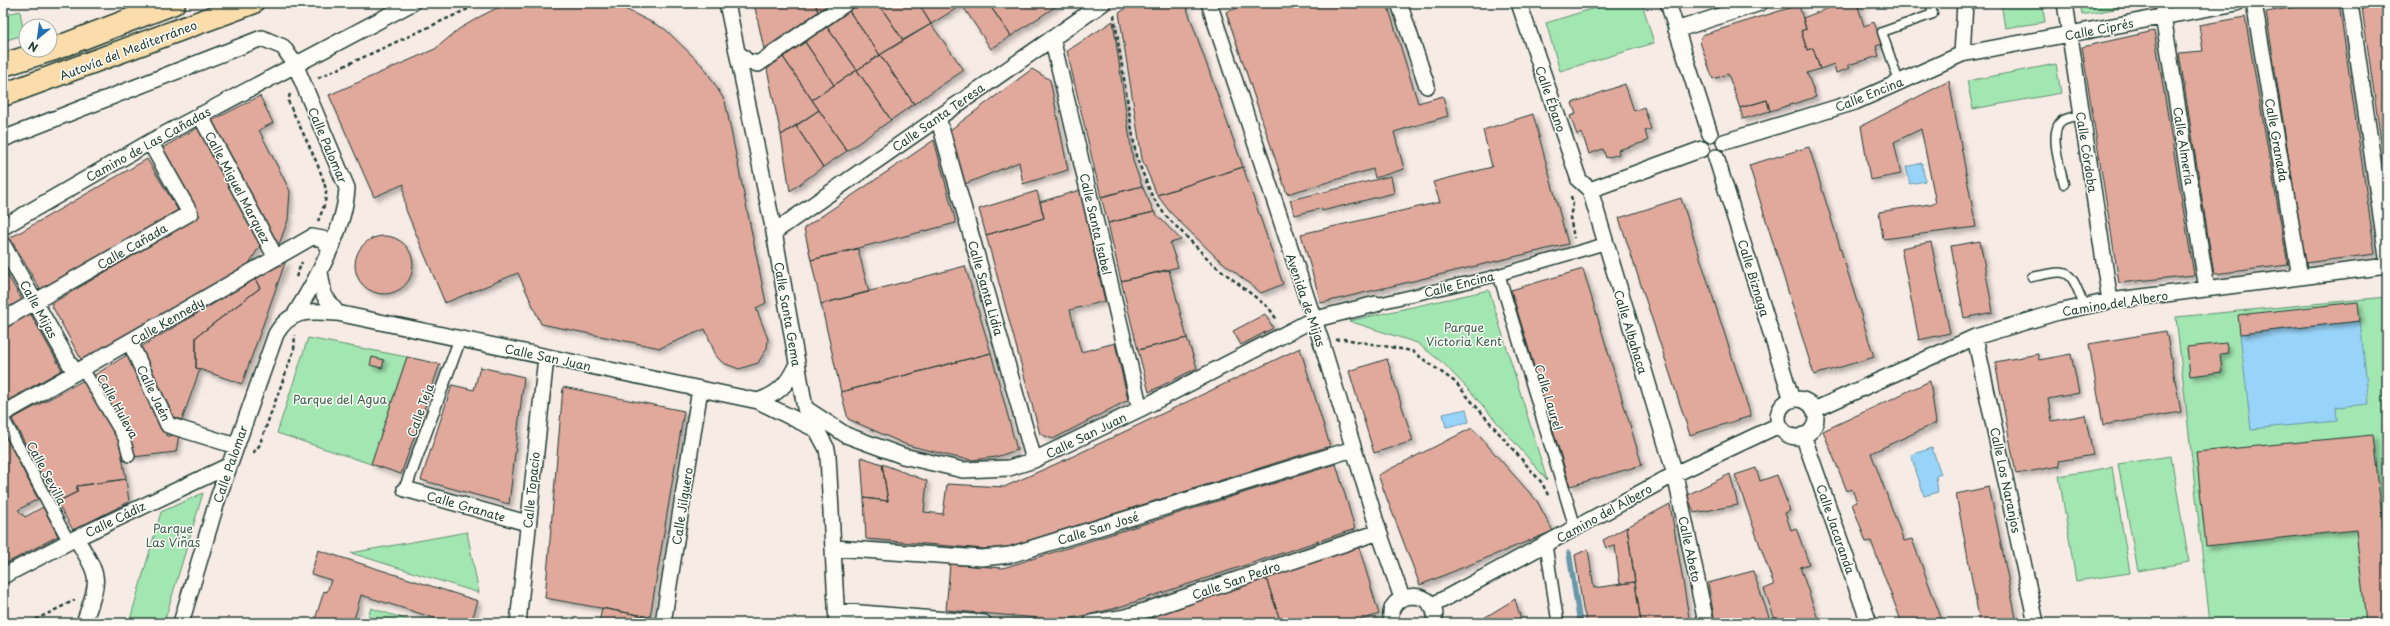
<svg xmlns="http://www.w3.org/2000/svg" width="2390" height="626" viewBox="0 0 2390 626" font-family="'Playpen Sans',sans-serif">
  <style>
    .green { fill: #a2e6b1; stroke: #609272 }
    .water { fill: #98d4f9; stroke: #6898aa }
    .lines { fill: none; stroke-linecap: round; stroke-linejoin: round }
    .stream { stroke: #6898aa; stroke-width: 5.5 }
    .building { fill: #e1a89c; stroke: #1f3d34; filter: url(#shadow) }
    .service-casing { stroke: #1f3d34; stroke-width: 11 }
    .pedestrian-casing { stroke: #1f3d34; stroke-width: 14 }
    .minor-casing { stroke: #1f3d34; stroke-width: 18 }
    .motorway-casing { stroke: #1f3d34; stroke-width: 25 }
    .path { stroke: #1f3d34; stroke-width: 2.5; stroke-dasharray: 4 3; stroke-linecap: butt }
    .service { stroke: #fdfcf7; stroke-width: 8 }
    .pedestrian { stroke: #fdfcf7; stroke-width: 11 }
    .minor { stroke: #fdfcf7; stroke-width: 15 }
    .motorway { stroke: #faddab; stroke-width: 22 }
    .labels { text-anchor: middle; dominant-baseline: central; stroke-width: 3; stroke-linejoin: round; paint-order: stroke }
    .street-label { font-size: 12px; fill: #1f3d34; stroke: #fdfcf7 }
    .park-label { font-size: 12px; fill: #395f4d; stroke: #fdfcf7 }
  </style>
  <defs>
    <filter id="shadow"><feDropShadow dx="3.5" dy="3.5" stdDeviation="2" flood-color="#0004"/></filter>
  </defs>
  <rect width="100%" height="100%" fill="#f7ebe5"/>
  <filter id="ink" filterUnits="userSpaceOnUse"><feTurbulence type="fractalNoise" baseFrequency=".025" numOctaves="2"/><feDisplacementMap in="SourceGraphic" scale="8" xChannelSelector="R" yChannelSelector="G"/><feConvolveMatrix kernelMatrix="1 2 1 2 8 2 1 2 1" color-interpolation-filters="sRGB"/></filter>
  <g filter="url(#ink)">
    <!-- green -->
    <path class="green" d="M 1611,3 L 1642,3 L 1654,43 L 1560,71 L 1546,23 Z
      M 2001,3 L 2042,3 L 2045,22 L 2005,28 Z
      M 2080,3 L 2148,3 L 2082,15 Z
      M 20,11 L 24,35 L 3,41 L 3,15 Z
      M 2056,64 L 2061,93 L 1973,109 L 1967,81 Z
      M 1489,290 L 1547,480 L 1470,391 L 1443,363 L 1417,343 L 1349,321 Z
      M 2387,297 L 2387,623 L 2210,623 L 2176,317 Z
      M 308,338 L 407,357 L 371,464 L 277,433 Z
      M 2171,456 L 2189,562 L 2138,571 L 2118,464 Z
      M 2112,467 L 2130,573 L 2076,581 L 2059,476 Z
      M 203,493 L 164,623 L 129,623 L 161,512 Z
      M 467,532 L 479,593 L 351,553 Z
      M 371,608 L 418,623 L 366,623 Z
      M 1152,617 L 1154,623 L 1133,623 Z"/>
    <!-- water -->
    <path class="water" d="M 1922,163 L 1925,181 L 1910,184 L 1906,167 Z
      M 2360,321 L 2369,404 L 2336,407 L 2337,421 L 2251,429 L 2240,334 Z
      M 1466,409 L 1469,422 L 1446,427 L 1443,414 Z
      M 1932,448 L 1941,474 L 1936,476 L 1938,492 L 1924,496 L 1911,455 Z"/>
    <g class="lines">
      <!-- stream -->
      <path class="stream" d="M 1569,553 L 1580,623"/>
    </g>
    <!-- building -->
    <path class="building" d="M 515,3 L 622,3 L 625,9 L 665,29 L 704,67 L 725,101 L 766,303 L 756,308 L 768,339 L 767,348 L 758,363 L 739,369 L 723,363 L 716,356 L 705,329 L 660,348 L 541,324 L 518,273 L 445,303 L 406,210 L 404,198 L 404,184 L 374,197 L 329,95 L 435,49 L 459,29 L 481,16 L 503,5 Z
      M 754,3 L 815,3 L 818,12 L 764,49 Z
      M 815,3 L 831,3 L 818,12 Z
      M 860,3 L 878,3 L 903,40 L 880,55 L 849,11 Z
      M 878,3 L 918,3 L 931,24 L 903,40 Z
      M 918,3 L 960,3 L 962,5 L 931,24 Z
      M 964,3 L 988,3 L 1011,36 L 991,49 L 962,5 Z
      M 988,3 L 1061,3 L 1011,36 Z
      M 1134,3 L 1185,3 L 1243,167 L 1157,195 L 1142,159 L 1119,13 Z
      M 1252,3 L 1387,3 L 1418,103 L 1443,96 L 1448,116 L 1394,132 L 1404,169 L 1375,178 L 1373,169 L 1287,194 L 1226,12 Z
      M 1841,3 L 1857,3 L 1864,26 L 1874,22 L 1882,44 L 1876,46 L 1879,56 L 1848,65 L 1850,68 L 1836,73 L 1834,64 L 1820,69 L 1813,48 L 1807,50 L 1801,31 L 1806,29 L 1803,18 Z
      M 1857,3 L 1870,3 L 1858,7 Z
      M 2320,3 L 2339,3 L 2375,254 L 2305,263 L 2266,12 Z
      M 2362,3 L 2387,3 L 2387,184 L 2363,15 Z
      M 1799,5 L 1806,29 L 1801,31 L 1807,50 L 1813,48 L 1820,69 L 1807,73 L 1816,97 L 1770,111 L 1767,100 L 1740,108 L 1728,74 L 1713,79 L 1700,42 L 1702,35 Z
      M 849,11 L 880,55 L 857,70 L 827,27 Z
      M 2245,17 L 2288,265 L 2214,274 L 2179,53 L 2203,51 L 2199,25 Z
      M 1113,21 L 1133,161 L 1142,186 L 1101,197 L 1067,51 Z
      M 931,24 L 964,70 L 914,104 L 880,55 Z
      M 827,27 L 857,70 L 834,85 L 805,42 Z
      M 2154,31 L 2194,275 L 2119,283 L 2082,47 Z
      M 805,42 L 834,85 L 812,100 L 783,57 Z
      M 880,55 L 914,104 L 891,120 L 857,70 Z
      M 783,57 L 819,110 L 781,135 L 767,69 Z
      M 1032,69 L 1050,80 L 1068,170 L 1023,184 L 1019,162 L 965,184 L 950,130 Z
      M 857,70 L 891,120 L 847,151 L 812,100 Z
      M 1949,81 L 1976,227 L 1883,239 L 1879,212 L 1936,203 L 1921,129 L 1894,142 L 1901,174 L 1870,180 L 1861,126 Z
      M 1625,84 L 1634,111 L 1644,107 L 1651,129 L 1645,131 L 1648,141 L 1618,150 L 1619,154 L 1606,158 L 1603,149 L 1589,154 L 1582,133 L 1577,135 L 1570,116 L 1576,114 L 1572,103 Z
      M 260,96 L 273,123 L 259,130 L 290,191 L 288,220 L 278,247 L 211,121 Z
      M 1767,100 L 1770,111 L 1743,119 L 1740,108 Z
      M 819,110 L 847,151 L 823,167 L 796,126 Z
      M 1533,114 L 1568,244 L 1321,303 L 1301,234 L 1440,202 L 1433,182 L 1492,167 L 1483,130 Z
      M 796,126 L 823,167 L 790,191 L 781,135 Z
      M 199,127 L 261,244 L 247,267 L 82,361 L 51,304 L 200,216 L 162,148 Z
      M 934,140 L 956,223 L 811,260 L 804,228 Z
      M 1809,147 L 1874,357 L 1814,375 L 1749,165 Z
      M 147,159 L 178,210 L 41,291 L 10,238 Z
      M 1243,167 L 1283,284 L 1261,293 L 1216,257 L 1170,212 L 1157,195 Z
      M 1391,176 L 1394,193 L 1322,211 L 1322,208 L 1295,215 L 1290,200 Z
      M 1142,186 L 1154,212 L 1108,223 L 1101,197 Z
      M 1080,190 L 1105,301 L 1070,310 L 1081,352 L 1115,343 L 1128,400 L 1053,439 L 1040,434 L 986,235 L 1044,218 L 1040,202 Z
      M 1037,191 L 1044,218 L 986,235 L 979,209 Z
      M 1681,198 L 1751,416 L 1690,435 L 1619,218 Z
      M 1154,212 L 1181,240 L 1170,243 L 1178,267 L 1121,281 L 1108,223 Z
      M355 265a29 29 0 1 1 58 0a29 29 0 1 1-58 0Z
      M 1980,241 L 1993,312 L 1964,318 L 1951,246 Z
      M 1931,242 L 1950,333 L 1919,340 L 1901,248 Z
      M 858,249 L 869,292 L 821,304 L 811,260 Z
      M 286,260 L 242,384 L 196,368 L 196,337 L 260,288 L 255,279 Z
      M 965,266 L 991,353 L 841,392 L 821,304 Z
      M 3,267 L 22,300 L 3,311 Z
      M 1583,269 L 1642,465 L 1570,486 L 1511,290 Z
      M 1169,270 L 1187,338 L 1138,350 L 1121,281 Z
      M 255,279 L 260,288 L 196,337 L 196,368 L 200,369 L 182,420 L 170,416 L 139,348 Z
      M 2358,302 L 2360,321 L 2240,334 L 2238,315 Z
      M 30,313 L 62,370 L 3,403 L 3,329 Z
      M 1265,314 L 1273,328 L 1241,345 L 1233,331 Z
      M 2166,331 L 2181,412 L 2103,425 L 2089,344 Z
      M 1187,338 L 1197,368 L 1149,392 L 1138,350 Z
      M 2226,343 L 2228,353 L 2220,354 L 2222,372 L 2190,376 L 2187,347 Z
      M 1300,348 L 1330,446 L 1008,547 L 985,549 L 866,539 L 864,498 L 888,501 L 882,464 L 927,481 L 924,512 L 943,514 L 947,484 L 1004,487 L 1067,459 Z
      M 130,353 L 167,436 L 179,435 L 176,452 L 133,457 L 93,376 Z
      M 991,353 L 1017,450 L 996,457 L 973,460 L 955,457 L 907,445 L 848,419 L 841,392 Z
      M 2038,354 L 2039,360 L 2071,354 L 2079,393 L 2048,399 L 2052,421 L 2085,415 L 2093,455 L 2059,461 L 2060,466 L 2016,474 L 1995,362 Z
      M 372,357 L 384,360 L 382,368 L 370,365 Z
      M 407,357 L 440,364 L 401,474 L 371,464 Z
      M 1387,359 L 1413,441 L 1374,453 L 1349,371 Z
      M 480,367 L 524,377 L 509,504 L 421,480 L 452,385 L 474,390 Z
      M 84,380 L 119,440 L 126,479 L 77,486 L 77,492 L 57,502 L 12,419 Z
      M 1930,381 L 1936,423 L 1871,453 L 1904,541 L 1912,539 L 1943,623 L 1902,623 L 1871,541 L 1866,542 L 1860,525 L 1852,504 L 1857,502 L 1852,489 L 1847,491 L 1823,431 Z
      M 563,387 L 684,411 L 650,617 L 545,598 Z
      M 1472,428 L 1537,501 L 1553,531 L 1420,585 L 1378,475 Z
      M 3,431 L 38,499 L 18,510 L 25,517 L 43,507 L 58,536 L 3,565 Z
      M 2373,435 L 2387,563 L 2387,623 L 2366,623 L 2356,530 L 2206,546 L 2196,452 Z
      M 861,457 L 882,464 L 888,501 L 864,498 Z
      M 1336,464 L 1355,529 L 1113,609 L 1082,616 L 1061,620 L 946,610 L 950,564 L 1003,568 Z
      M 1756,468 L 1760,481 L 1777,475 L 1790,511 L 1785,513 L 1791,530 L 1796,528 L 1809,564 L 1800,567 L 1819,622 L 1776,623 L 1764,589 L 1774,585 L 1735,475 Z
      M 1730,474 L 1738,505 L 1694,513 L 1687,495 Z
      M 126,479 L 129,502 L 73,530 L 57,502 L 77,492 L 77,486 Z
      M 1989,487 L 1998,529 L 2017,623 L 1980,623 L 1956,494 Z
      M 1670,504 L 1690,623 L 1641,623 L 1627,527 Z
      M 1627,527 L 1635,582 L 1620,584 L 1615,546 L 1606,548 L 1603,540 Z
      M 1359,547 L 1379,614 L 1352,623 L 1281,623 L 1266,578 Z
      M 1588,549 L 1594,588 L 1635,582 L 1641,623 L 1587,623 L 1583,609 L 1575,555 Z
      M 318,550 L 478,601 L 471,623 L 450,623 L 361,595 L 353,623 L 314,623 L 324,591 L 327,592 L 331,580 L 311,574 Z
      M 1753,571 L 1771,623 L 1715,623 L 1708,583 Z
      M 1266,578 L 1281,623 L 1154,623 L 1152,617 Z
      M 1515,599 L 1522,623 L 1475,623 L 1479,621 Z
      M 602,608 L 650,617 L 649,623 L 599,623 Z"/>
    <g class="lines">
      <defs>
        <path id="service" d="M 1899,82 L 1882,32 L 1933,14 L 1930,3
          M 2064,184 C 2061,170 2047,129 2063,120 C 2068,117 2076,117 2081,115
          M 2032,277 C 2071,269 2069,268 2084,305"/>
        <path id="pedestrian" d="M 2161,3 L 2163,16
          M 1499,275 L 1575,527
          M 1376,304 L 1491,277 L 1604,244
          M 83,369 L 124,438 L 129,456
          M 3,418 L 69,542
          M 405,489 L 460,339
          M 1546,545 L 1558,623"/>
        <path id="minor" d="M 727,3 L 774,232 L 805,408 L 827,449 L 828,456 L 837,623
          M 1209,3 L 1321,341 L 1379,532 L 1402,598
          M 1399,3 L 1427,86
          M 1519,3 L 1579,180 L 1590,190
          M 1668,3 L 1710,134
          M 2065,3 L 2110,301
          M 2254,3 L 2300,277
          M 2350,3 L 2387,257
          M 2163,16 L 2207,289
          M 1676,30 L 1760,3
          M 1052,38 L 1140,409
          M 738,53 L 747,61 L 758,64 L 846,3
          M 1962,54 L 2237,3
          M 200,115 L 276,258
          M 938,117 L 1034,460
          M 3,139 L 262,38 L 283,47 L 295,64 L 347,188 C 345,229 317,279 295,314
          M 1724,142 L 1855,102 L 1962,54 L 1965,3
          M 1716,157 L 1792,400
          M 1590,190 L 1675,474 L 1706,623
          M 1590,190 L 1702,149
          M 3,227 L 150,142 L 412,3
          M 774,232 L 1103,3
          M 3,245 L 75,373
          M 320,272 L 324,295 L 337,313
          M 3,320 L 190,213 L 150,142
          M 1975,337 L 2036,623
          M 130,342 L 168,425 L 236,446
          M1778 418a19 19 0 1 1 38 0a19 19 0 1 1-38 0Z
          M 758,401 C 778,394 787,385 796,366
          M 808,410 L 846,435 L 903,456 L 963,470 L 1009,468 L 1034,460 L 1140,409 L 1312,320 L 1376,304
          M 1814,410 L 1975,337 L 2058,312 L 2110,301 L 2387,266
          M 3,414 L 312,237 L 323,239 L 329,248
          M 1803,435 L 1869,623
          M 405,489 L 527,523
          M 76,538 C 101,580 100,576 84,623
          M 834,548 L 982,558 L 1010,555 L 1353,449
          M 3,576 L 76,538 L 228,466
          M 1431,606 L 1675,474 L 1779,425
          M 836,611 L 984,623
          M 181,623 L 218,498 L 276,334 C 291,308 310,311 337,313 L 758,401 L 815,429
          M 518,623 L 546,357
          M 663,623 L 700,389
          M 1091,623 L 1126,617 L 1379,532
          M 1392,623 C 1382,588 1443,587 1434,623"/>
        <path id="motorway" d="M 3,65 L 54,49 L 174,3
          M 3,95 L 252,3"/>
      </defs>
      <!-- service casing -->
      <use href="#service" class="service-casing"/>
      <!-- pedestrian casing -->
      <use href="#pedestrian" class="pedestrian-casing"/>
      <!-- minor casing -->
      <use href="#minor" class="minor-casing"/>
      <!-- motorway casing -->
      <use href="#motorway" class="motorway-casing"/>
      <!-- path -->
      <path class="path" d="M 1114,15 L 1136,156 L 1152,196 L 1165,215 L 1212,263 L 1269,308 L 1277,320
        M 318,78 L 481,3
        M 290,94 L 288,101 C 296,120 325,174 326,192 C 326,202 322,212 318,221
        M 1571,196 L 1573,203 L 1570,217 L 1574,238
        M 296,277 L 302,262
        M 1336,340 L 1344,339 L 1412,351 L 1455,382 L 1542,483 L 1549,497
        M 253,453 L 259,446 L 294,350 L 295,335
        M 29,623 L 75,600"/>
      <!-- service -->
      <use href="#service" class="service"/>
      <!-- pedestrian -->
      <use href="#pedestrian" class="pedestrian"/>
      <!-- minor -->
      <use href="#minor" class="minor"/>
      <!-- motorway -->
      <use href="#motorway" class="motorway"/>
    </g>
  </g>
  <g class="labels">
    <!-- street labels -->
    <g class="street-label">
      <text transform="translate(2099 29) rotate(-11)">Calle Ciprés</text>
      <text transform="translate(128 50) rotate(-21)">Autovía del Mediterráneo</text>
      <text transform="translate(1869 94) rotate(-22)">Calle Encina</text>
      <text transform="translate(1551 99) rotate(71)">Calle Ébano</text>
      <text transform="translate(938 117) rotate(-35)">Calle Santa Teresa</text>
      <text transform="translate(2277 140) rotate(80)">Calle Granada</text>
      <text transform="translate(148 144) rotate(-29)">Camino de Las Cañadas</text>
      <text transform="translate(328 145) rotate(67)">Calle Palomar</text>
      <text transform="translate(2184 146) rotate(81)">Calle Almería</text>
      <text transform="translate(2087 152) rotate(81)">Calle Córdoba</text>
      <text transform="translate(238 187) rotate(62)">Calle Miguel Marquez</text>
      <text transform="translate(1096 224) rotate(77)">Calle Santa Isabel</text>
      <text transform="translate(132 246) rotate(-30)">Calle Cañada</text>
      <text transform="translate(1754 278) rotate(73)">Calle Biznaga</text>
      <text transform="translate(1459 284) rotate(-14)">Calle Encina</text>
      <text transform="translate(986 288) rotate(74)">Calle Santa Lidia</text>
      <text transform="translate(1306 300) rotate(71)">Avenida de Mijas</text>
      <text transform="translate(2115 303) rotate(-9)">Camino del Albero</text>
      <text transform="translate(39 309) rotate(61)">Calle Mijas</text>
      <text transform="translate(788 314) rotate(80)">Calle Santa Gema</text>
      <text transform="translate(167 321) rotate(-30)">Calle Kennedy</text>
      <text transform="translate(1631 332) rotate(73)">Calle Albahaca</text>
      <text transform="translate(548 357) rotate(12)">Calle San Juan</text>
      <text transform="translate(154 393) rotate(64)">Calle Jaén</text>
      <text transform="translate(1549 397) rotate(73)">Calle Laurel</text>
      <text transform="translate(118 406) rotate(61)">Calle Huleva</text>
      <text transform="translate(420 410) rotate(-70)">Calle Teja</text>
      <text transform="translate(1086 435) rotate(-26)">Calle San Juan</text>
      <text transform="translate(230 464) rotate(-71)">Calle Palomar</text>
      <text transform="translate(47 473) rotate(62)">Calle Sevilla</text>
      <text transform="translate(2006 480) rotate(78)">Calle Los Naranjos</text>
      <text transform="translate(531 490) rotate(-84)">Calle Topacio</text>
      <text transform="translate(466 506) rotate(16)">Calle Granate</text>
      <text transform="translate(682 506) rotate(-81)">Calle Jilguero</text>
      <text transform="translate(1604 513) rotate(-29)">Camino del Albero</text>
      <text transform="translate(115 519) rotate(-26)">Calle Cádiz</text>
      <text transform="translate(1098 528) rotate(-17)">Calle San José</text>
      <text transform="translate(1836 529) rotate(71)">Calle Jacaranda</text>
      <text transform="translate(1690 549) rotate(78)">Calle Abeto</text>
      <text transform="translate(1236 580) rotate(-19)">Calle San Pedro</text>
    </g>
    <!-- park labels -->
    <g class="park-label">
      <text x="1464" y="327">Parque<tspan x="1464" dy="14">Victoria Kent</tspan></text>
      <text x="340" y="399">Parque del Agua</text>
      <text x="173" y="528">Parque<tspan x="173" dy="14">Las Viñas</tspan></text>
    </g>
  </g>
  <!-- margin -->
  <rect width="2390" height="626" fill="none" stroke="#fdfcf7" stroke-width="16"/>
  <rect x="8" y="8" width="2374" height="610" fill="none" stroke="#1f3d34" stroke-width="1.5" filter="url(#ink)"/>
  <!-- north arrow -->
  <g transform="translate(38 38) rotate(209)"><circle r="19" fill="#fdfcf7" stroke="#a4b0a9"/>
  <path d="M0-3L7 15L0 10L-7 15Z" fill="#1f6fb2"/>
  <text y="-6" font-size="11" font-weight="bold" text-anchor="middle" fill="#1f3d34">N</text>
  </g>
</svg>
